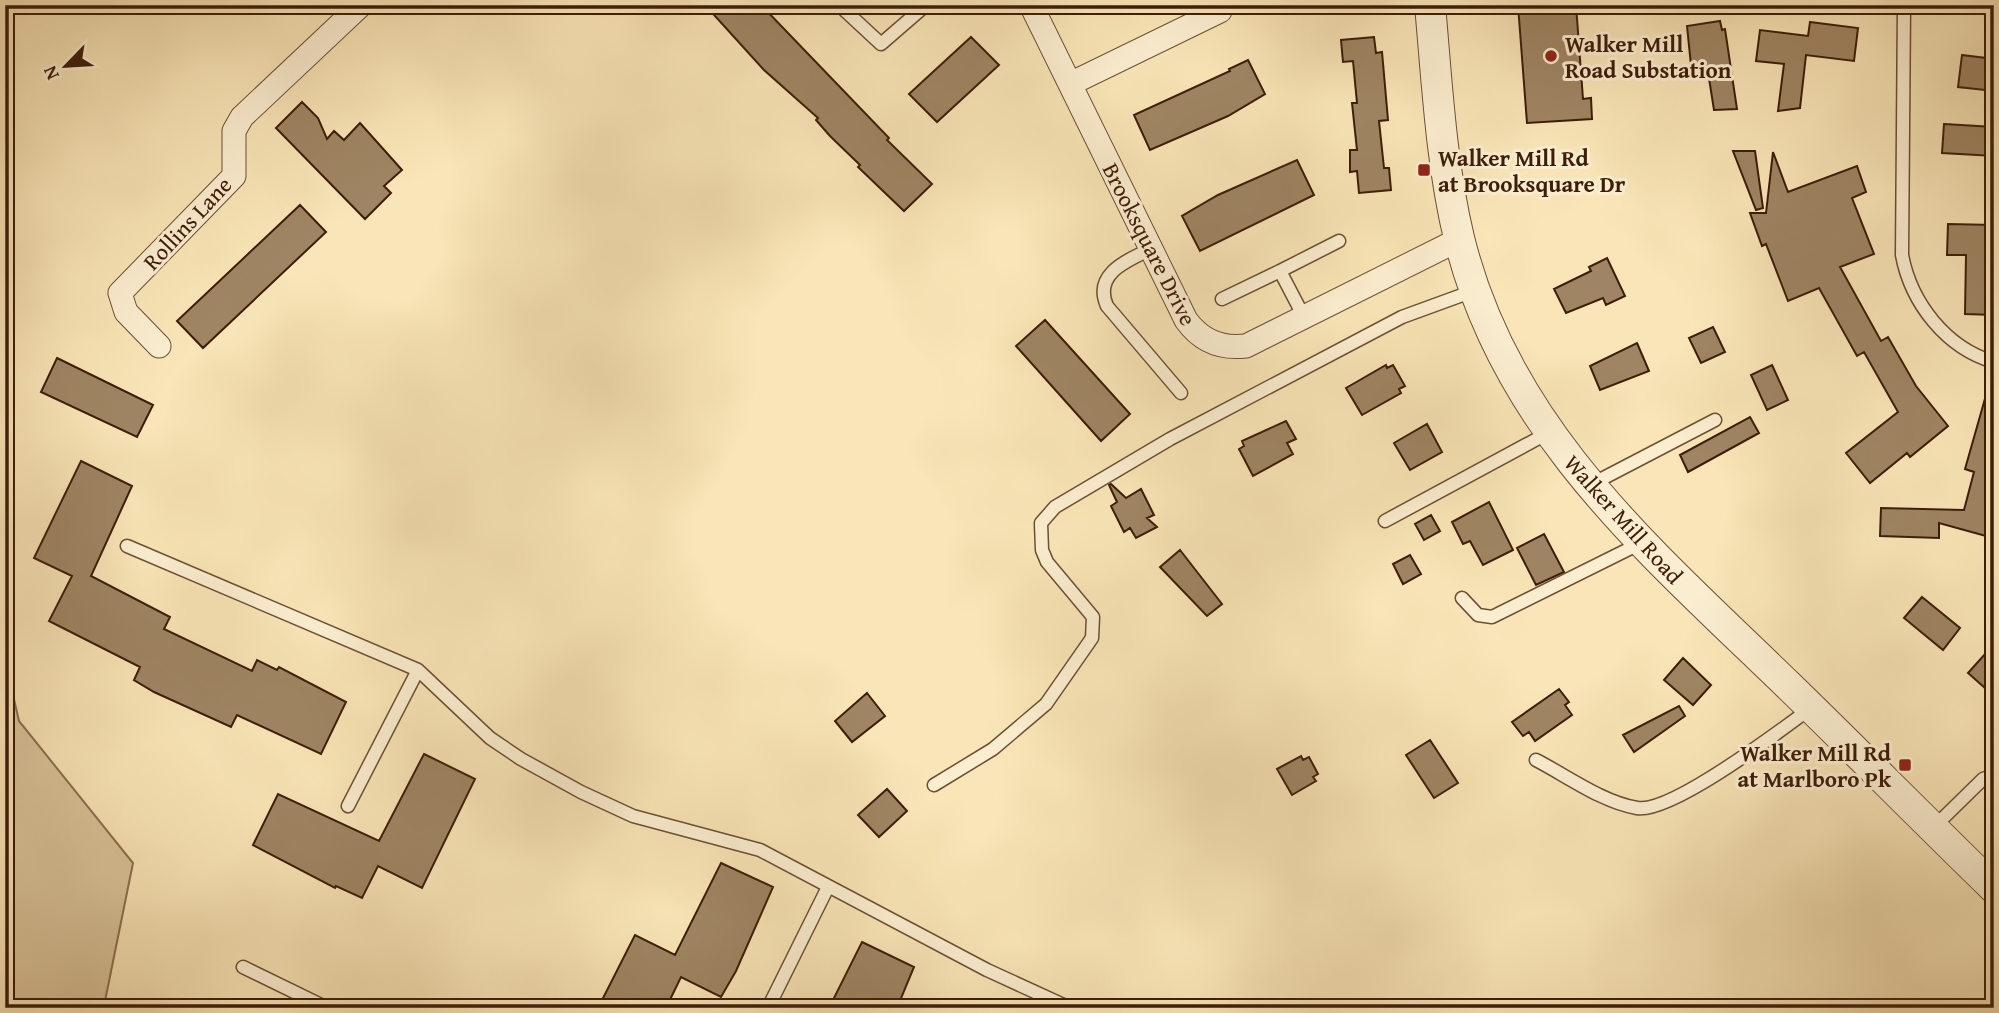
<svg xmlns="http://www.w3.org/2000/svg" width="1999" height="1013" viewBox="0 0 1999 1013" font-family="'Gentium Book Plus',serif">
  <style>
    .green { fill: #d9c399; stroke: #8b7051; stroke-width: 2 }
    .building { fill: #9f8563; stroke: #3d1d09; stroke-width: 2 }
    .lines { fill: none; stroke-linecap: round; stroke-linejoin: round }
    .service-casing { stroke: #6c4f34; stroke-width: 15 }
    .minor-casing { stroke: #6c4f34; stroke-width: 25 }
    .tertiary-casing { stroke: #6c4f34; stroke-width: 32 }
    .service { stroke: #fbeed0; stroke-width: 12 }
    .minor { stroke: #fbeed0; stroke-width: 23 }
    .tertiary { stroke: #fbeed0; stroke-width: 30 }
    .poi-dot { fill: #8f2418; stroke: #fbeed0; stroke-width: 2.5 }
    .labels { text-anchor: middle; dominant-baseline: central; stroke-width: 6; stroke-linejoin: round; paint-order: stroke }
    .poi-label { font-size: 23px; font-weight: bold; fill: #3d1d09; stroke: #fbeed0; text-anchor: start }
    .street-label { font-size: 23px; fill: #3d1d09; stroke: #fbeed0 }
  </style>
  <rect width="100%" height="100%" fill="#f9e5b7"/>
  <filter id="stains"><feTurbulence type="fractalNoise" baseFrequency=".00286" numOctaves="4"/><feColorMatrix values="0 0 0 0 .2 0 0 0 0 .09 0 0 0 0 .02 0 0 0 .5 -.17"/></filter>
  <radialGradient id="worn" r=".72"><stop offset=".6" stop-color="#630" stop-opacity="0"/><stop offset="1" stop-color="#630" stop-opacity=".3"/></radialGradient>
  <!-- green -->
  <path class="green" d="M 5,660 L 19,721 L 133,863 L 105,1001 L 107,1008 L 5,1008 Z"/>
  <!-- building -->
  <path class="building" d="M 705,5 L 761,5 L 889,138 L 887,140 L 932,184 L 904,211 L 858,167 L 860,165 L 830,136 L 816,120 L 818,118 L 764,70 Z
    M 1518,5 L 1576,5 L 1583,99 L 1591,98 L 1592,119 L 1527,123 Z
    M 1720,21 L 1722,30 L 1725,29 L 1737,109 L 1714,110 L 1708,72 L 1692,75 L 1687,26 Z
    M 1810,22 L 1858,28 L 1854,61 L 1806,55 L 1800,108 L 1778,111 L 1784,64 L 1756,61 L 1760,30 L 1808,36 Z
    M 971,37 L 999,65 L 937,122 L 909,94 Z
    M 1374,37 L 1376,53 L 1382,52 L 1388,120 L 1379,121 L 1384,168 L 1389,168 L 1391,190 L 1359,193 L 1357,171 L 1350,172 L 1350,150 L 1357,150 L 1352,103 L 1357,103 L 1353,61 L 1343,62 L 1341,40 Z
    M 1962,55 L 1994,59 L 1994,91 L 1958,87 Z
    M 1248,60 L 1265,94 L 1228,116 L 1150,150 L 1134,115 L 1230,71 L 1229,69 Z
    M 302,102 L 318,118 L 327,139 L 334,131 L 344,140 L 360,123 L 402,170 L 384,186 L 391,193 L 365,219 L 276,128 Z
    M 1944,124 L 1994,127 L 1994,156 L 1942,153 Z
    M 1733,151 L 1755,151 L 1763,208 L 1756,210 Z
    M 1773,152 L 1788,192 L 1857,166 L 1866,192 L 1852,198 L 1874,254 L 1840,267 L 1881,341 L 1888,337 L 1916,386 L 1948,426 L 1910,457 L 1907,453 L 1870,483 L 1846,453 L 1898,412 L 1864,352 L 1857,356 L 1819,288 L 1788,301 L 1766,244 L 1762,246 L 1750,213 L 1766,213 Z
    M 1297,160 L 1314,195 L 1200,251 L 1182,216 L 1218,195 Z
    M 300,205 L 326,232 L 203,348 L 177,321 Z
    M 1948,224 L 1994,225 L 1994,315 L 1965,314 L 1966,255 L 1947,255 Z
    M 1607,258 L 1625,296 L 1606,305 L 1603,298 L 1566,313 L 1554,289 L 1591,271 L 1589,267 Z
    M 1045,320 L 1130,414 L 1101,441 L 1016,346 Z
    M 1713,327 L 1725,352 L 1701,363 L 1689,338 Z
    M 1637,343 L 1649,371 L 1600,390 L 1590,366 Z
    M 57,358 L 153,405 L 137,437 L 41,392 Z
    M 1386,365 L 1387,368 L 1393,365 L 1405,386 L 1399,389 L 1401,393 L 1362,415 L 1346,388 Z
    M 1772,365 L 1788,400 L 1767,410 L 1751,375 Z
    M 1988,388 L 1994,388 L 1994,508 L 1986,536 L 1939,523 L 1939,538 L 1880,536 L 1881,508 L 1964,510 L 1974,472 L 1965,469 Z
    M 1750,417 L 1759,433 L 1688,472 L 1680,455 Z
    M 1286,421 L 1296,439 L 1287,443 L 1293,454 L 1253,476 L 1239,449 L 1244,446 L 1242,441 Z
    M 1427,424 L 1442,452 L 1410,470 L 1394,443 Z
    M 81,461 L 132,486 L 91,576 L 170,617 L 164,629 L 252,671 L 257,660 L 277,670 L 279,667 L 346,702 L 321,754 L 237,715 L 231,727 L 154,692 L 134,680 L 140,667 L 49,621 L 72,576 L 34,558 Z
    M 1111,484 L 1126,498 L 1141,489 L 1154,515 L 1147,518 L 1157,527 L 1136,538 L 1130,528 L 1124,532 L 1111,506 L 1117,502 L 1109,485 Z
    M 1489,502 L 1513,550 L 1483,565 L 1470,541 L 1463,544 L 1452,522 Z
    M 1431,515 L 1440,531 L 1424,540 L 1415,524 Z
    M 1544,534 L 1564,572 L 1536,585 L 1517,548 Z
    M 1180,550 L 1222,604 L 1207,616 L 1160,567 Z
    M 1410,555 L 1421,574 L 1403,584 L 1393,564 Z
    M 1922,597 L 1960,628 L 1943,650 L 1904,618 Z
    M 1994,644 L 1994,696 L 1968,673 Z
    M 1683,658 L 1711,685 L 1693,705 L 1664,680 Z
    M 1559,689 L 1569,702 L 1565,705 L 1572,715 L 1535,741 L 1529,732 L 1523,736 L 1512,722 Z
    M 867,693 L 885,716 L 852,742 L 835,721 Z
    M 1679,706 L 1685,716 L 1634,752 L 1623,735 Z
    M 1430,740 L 1458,783 L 1434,798 L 1406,755 Z
    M 424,754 L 475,779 L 422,888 L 378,866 L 362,898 L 336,886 L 335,888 L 253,845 L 278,794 L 379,841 Z
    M 1301,756 L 1303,760 L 1309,757 L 1318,774 L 1313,777 L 1316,781 L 1292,795 L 1277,769 Z
    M 887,789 L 907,811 L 879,837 L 858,815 Z
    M 721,863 L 773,887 L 736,971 L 721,997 L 681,977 L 666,1008 L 598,1008 L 635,935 L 675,955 Z
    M 862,942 L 914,967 L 897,1008 L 829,1008 Z"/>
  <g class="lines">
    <defs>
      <path id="service" d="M 839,5 L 881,44 L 926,5
        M 1904,5 L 1902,255 C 1911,303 1946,348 1994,362
        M 1151,249 C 1126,261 1093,274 1107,306 L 1181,393
        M 1280,271 L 1339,241
        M 1222,299 L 1280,271 L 1304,317
        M 1592,484 L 1715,420
        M 1385,521 L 1548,433
        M 127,546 L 418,670 L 490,738 L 521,759 L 581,792 L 633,816 L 760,850 L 987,970 L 1070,1008
        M 1462,598 L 1478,615 L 1492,617 L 1641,543
        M 1536,760 C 1567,776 1602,802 1637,808 C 1671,814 1781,730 1811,708
        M 934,785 L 993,749 L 1046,704 L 1092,638 L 1093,617 L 1047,562 L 1042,550 L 1041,523 L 1055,507 L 1170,439 L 1402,317 L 1476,290
        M 348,806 L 418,670
        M 1933,828 L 1983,779 L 1994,775
        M 243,967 L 327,1008
        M 768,1008 L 828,887"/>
      <path id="minor" d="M 1031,5 L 1186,320 C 1201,341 1221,349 1246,346 L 1460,239
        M 1070,84 L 1220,11
        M 159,346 L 126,312 L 120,293 L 234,176 L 234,131 L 242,117 L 361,5"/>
      <path id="tertiary" d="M 1430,5 C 1437,83 1441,163 1459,238 C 1506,431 1652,553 1788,685 C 1857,752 1925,821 1994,888"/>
    </defs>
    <!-- service casing -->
    <use href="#service" class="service-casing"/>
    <!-- minor casing -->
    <use href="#minor" class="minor-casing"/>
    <!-- tertiary casing -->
    <use href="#tertiary" class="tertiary-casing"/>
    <!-- service -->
    <use href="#service" class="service"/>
    <!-- minor -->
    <use href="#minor" class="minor"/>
    <!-- tertiary -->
    <use href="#tertiary" class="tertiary"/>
  </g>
  <!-- markers -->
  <g class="poi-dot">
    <circle cx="1551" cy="56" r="7"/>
    <rect x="1417" y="163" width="14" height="14" rx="3.5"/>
    <rect x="1898" y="758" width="14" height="14" rx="3.5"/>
  </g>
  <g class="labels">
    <!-- poi labels -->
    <g class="poi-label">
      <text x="1565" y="43">Walker Mill<tspan x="1565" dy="26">Road Substation</tspan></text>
      <text x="1438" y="157">Walker Mill Rd<tspan x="1438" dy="26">at Brooksquare Dr</tspan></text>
      <text x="1891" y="752" text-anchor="end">Walker Mill Rd<tspan x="1891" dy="26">at Marlboro Pk</tspan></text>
    </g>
    <!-- street labels -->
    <g class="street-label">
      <text transform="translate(187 223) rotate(-47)">Rollins Lane</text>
      <text transform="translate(1150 244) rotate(63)">Brooksquare Drive</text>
      <text transform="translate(1624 519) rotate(48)">Walker Mill Road</text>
    </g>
  </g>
  <!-- margin -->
  <rect width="1999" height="1013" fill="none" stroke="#f9e5b7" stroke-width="28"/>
  <rect x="7" y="7" width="1985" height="999" fill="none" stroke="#3d1d09" stroke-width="3.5"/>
  <rect x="14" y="14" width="1971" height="985" fill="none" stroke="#3d1d09" stroke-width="2"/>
  <!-- north arrow -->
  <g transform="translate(66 66) rotate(245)" stroke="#fbeed0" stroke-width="5" paint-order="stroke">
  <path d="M0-5L12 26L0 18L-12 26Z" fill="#3d1d09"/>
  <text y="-10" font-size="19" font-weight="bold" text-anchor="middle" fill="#3d1d09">N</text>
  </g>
  <rect width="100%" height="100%" filter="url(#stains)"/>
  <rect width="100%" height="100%" fill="url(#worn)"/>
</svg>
